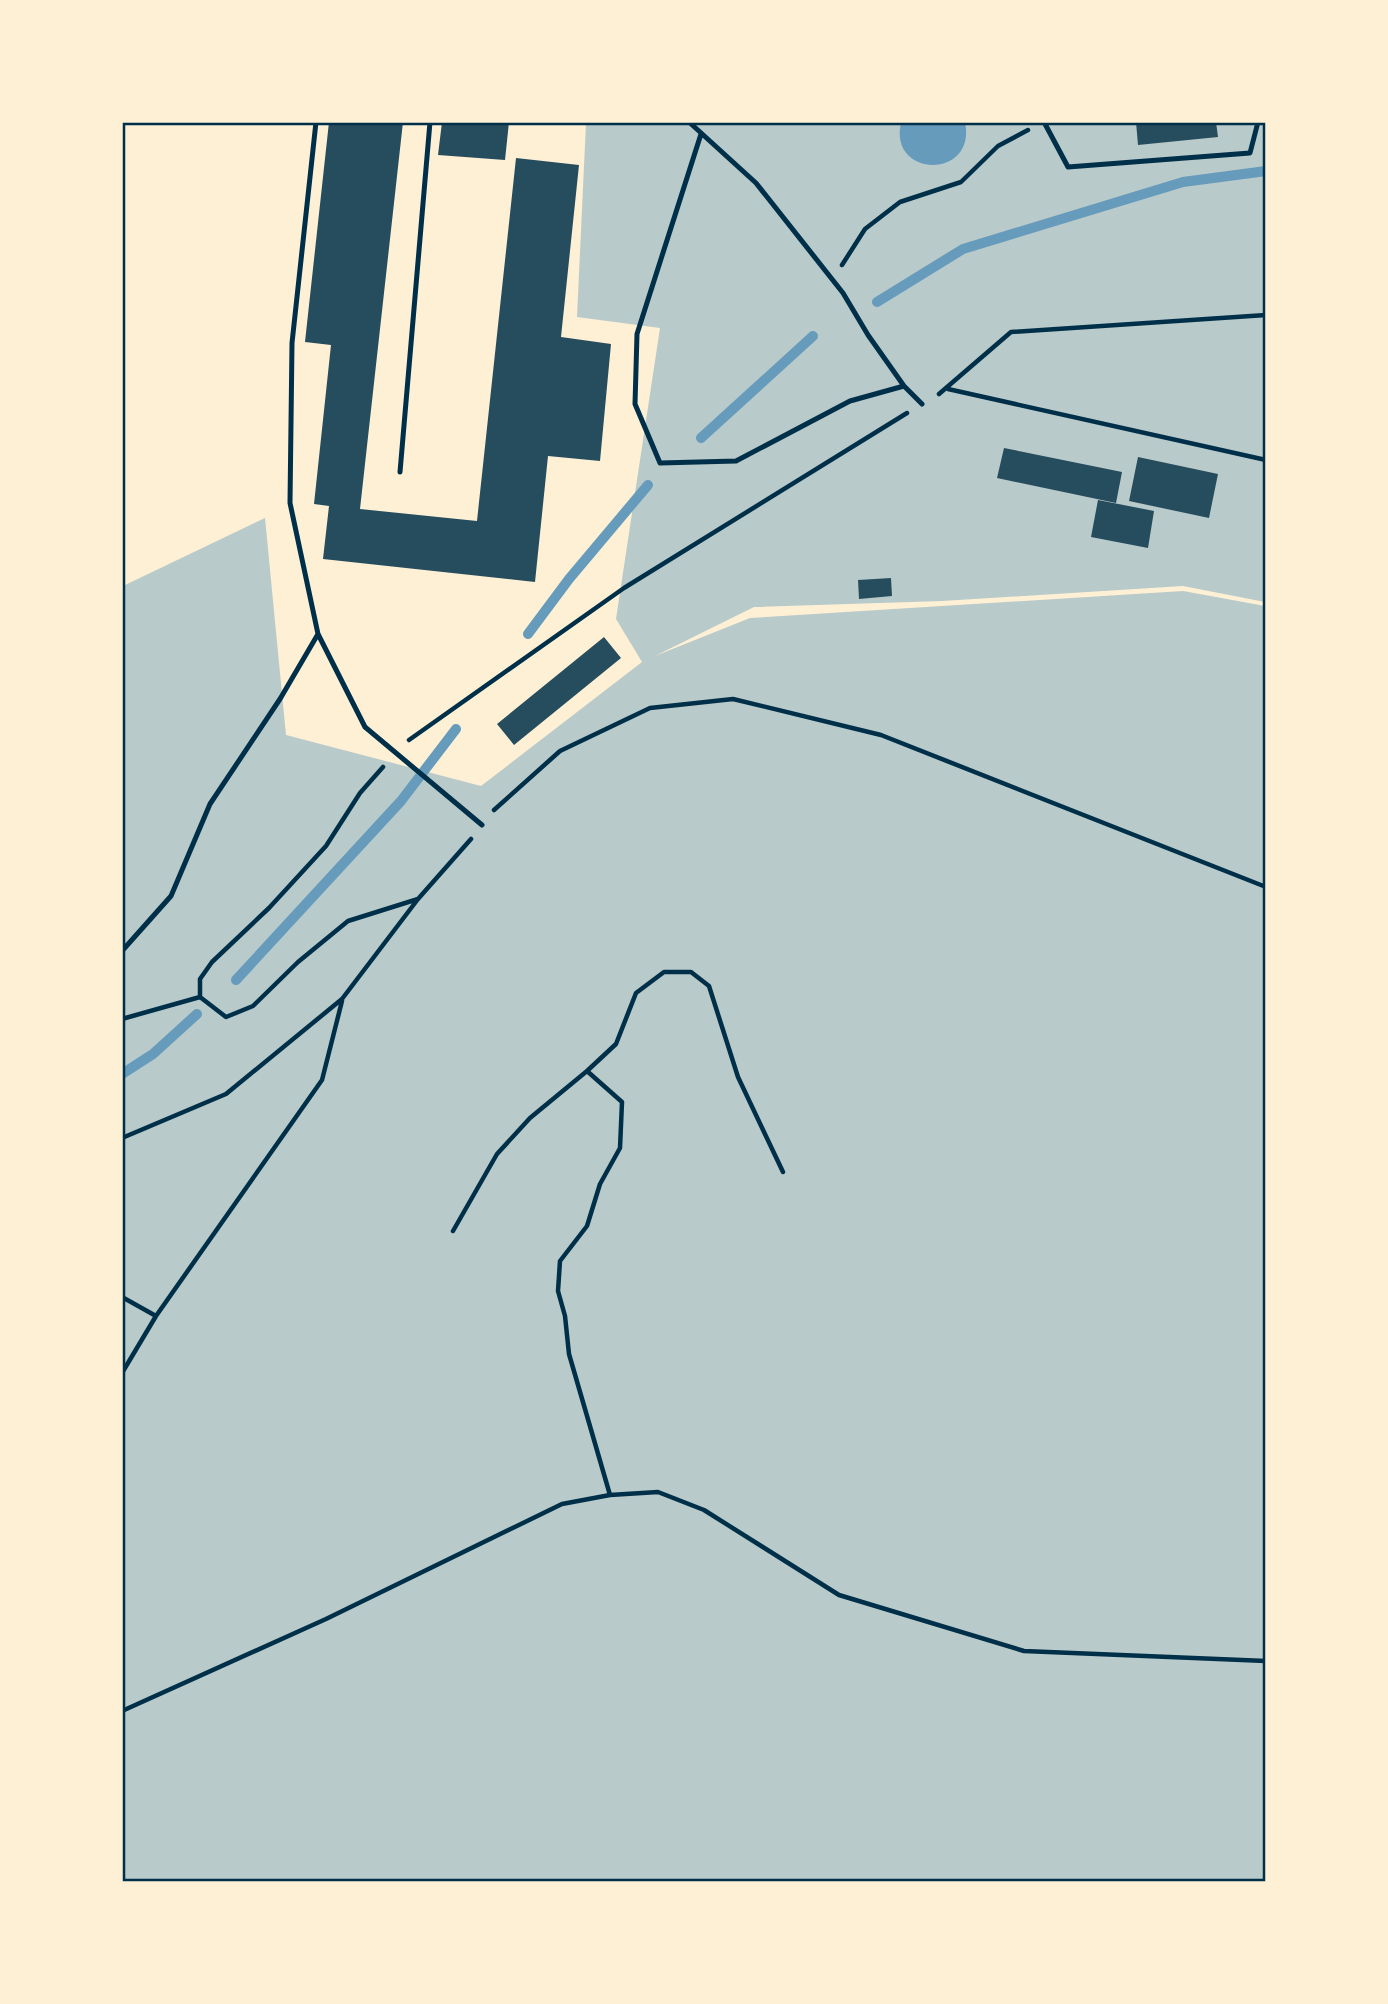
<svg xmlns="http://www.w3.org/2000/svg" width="1388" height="2004" viewBox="0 0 1388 2004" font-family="Spectral,serif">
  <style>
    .green { fill: #b9caca }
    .water { fill: #669bbc }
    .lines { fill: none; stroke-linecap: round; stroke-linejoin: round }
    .stream { stroke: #669bbc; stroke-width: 10 }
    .building { fill: #264d5e }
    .path { stroke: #003049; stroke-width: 4.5 }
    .service { stroke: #003049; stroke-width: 5 }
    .neatline { fill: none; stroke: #003049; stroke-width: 2.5 }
  </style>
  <rect width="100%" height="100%" fill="#fdf0d5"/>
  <!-- green -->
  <path class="green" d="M 586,123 L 1265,123 L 1265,602 L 1183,586 L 942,601 L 754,607 L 655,656 L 750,618 L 1183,591 L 1265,606 L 1265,1881 L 123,1882 L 123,586 L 265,518 L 286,735 L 481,786 L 642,662 L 616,619 L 660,328 L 577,317 Z"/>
  <!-- water -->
  <path class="water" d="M 965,122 C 977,180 888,178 901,123 Z"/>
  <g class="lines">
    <!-- stream -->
    <path class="stream" d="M 877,302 L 963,249 L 1183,182 L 1266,171
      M 701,438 L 813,336
      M 528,634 L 569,579 L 648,485
      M 236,980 L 401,801 L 456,729
      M 122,1074 L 153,1054 L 197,1014"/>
  </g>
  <!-- building -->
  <path class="building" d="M 329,122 L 403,122 L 360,509 L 477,521 L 516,158 L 579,165 L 561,337 L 611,344 L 600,461 L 548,456 L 535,582 L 323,559 L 329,506 L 314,504 L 331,345 L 305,342 Z
    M 442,122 L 509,122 L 505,160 L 438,155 Z
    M 1136,122 L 1216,122 L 1218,137 L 1138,145 Z
    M 1004,448 L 1122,472 L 1116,503 L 997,478 Z
    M 1138,457 L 1218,474 L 1209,518 L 1129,501 Z
    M 1098,500 L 1154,511 L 1148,548 L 1091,537 Z
    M 891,578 L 892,596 L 859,599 L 858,580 Z
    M 604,637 L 621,658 L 514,745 L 497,724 Z"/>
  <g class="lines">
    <!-- path -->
    <path class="path" d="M 842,265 L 865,229 L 900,202 L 961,182 L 998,146 L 1028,130
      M 948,389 L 1266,460
      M 939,394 L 1011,332 L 1266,315
      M 409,740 L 624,588 L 907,413
      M 383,767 L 360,793 L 326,846 L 269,908 L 212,962 L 200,979 L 200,997 L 226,1017 L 253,1006 L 298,962 L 348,921 L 418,899
      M 494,810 L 560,751 L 650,708 L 733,699 L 881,735 L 1266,887
      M 122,1019 L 200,997
      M 587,1071 L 616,1044 L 636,993 L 664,972 L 691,972 L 709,986 L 738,1077 L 783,1172
      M 122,1138 L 226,1094 L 342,999 L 418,899 L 471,839
      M 453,1231 L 497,1154 L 530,1118 L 587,1071 L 622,1102 L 620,1148 L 600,1184 L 587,1226 L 560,1261 L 558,1291 L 565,1316 L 569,1354 L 610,1495
      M 122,1297 L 156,1316
      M 122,1373 L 156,1316 L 322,1080 L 342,1001
      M 122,1711 L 326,1619 L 562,1504 L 610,1495 L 658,1492 L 704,1510 L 839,1595 L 1024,1651 L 1266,1661"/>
    <!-- service -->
    <path class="service" d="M 689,122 L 756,183 L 843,293 L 868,335 L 904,386 L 922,404
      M 1044,122 L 1068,167 L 1250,153 L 1258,122
      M 701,134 L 637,334 L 635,404 L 660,463 L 736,461 L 850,401 L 904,386
      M 400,472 L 430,122
      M 318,634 L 365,727 L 482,825
      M 122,951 L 171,896 L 210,804 L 280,699 L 318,634 L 290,503 L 292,343 L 316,122"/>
  </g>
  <!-- border -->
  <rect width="1388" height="2004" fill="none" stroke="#fdf0d5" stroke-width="248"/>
  <rect x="124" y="124" width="1140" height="1756" class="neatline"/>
</svg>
